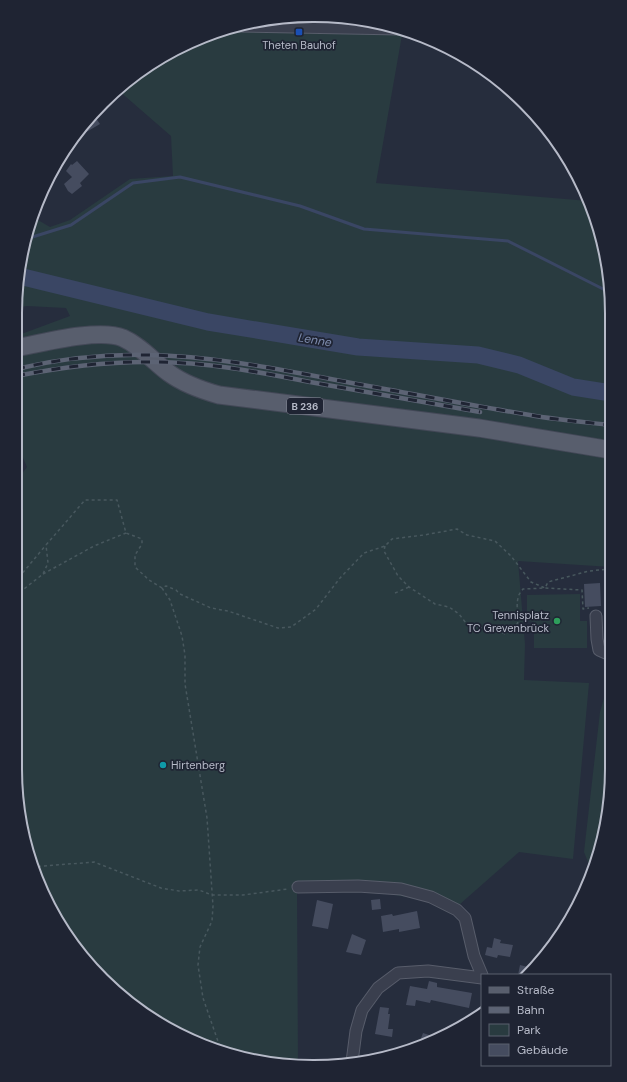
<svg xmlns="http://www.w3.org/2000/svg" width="627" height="1082" viewBox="0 0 627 1082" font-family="'DM Sans',sans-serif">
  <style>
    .green { fill: #293b40 }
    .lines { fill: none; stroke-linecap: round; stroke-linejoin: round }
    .stream { stroke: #3a4664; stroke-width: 3 }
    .river { stroke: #3a4664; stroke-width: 17 }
    .building { fill: #454c5f }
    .minor-casing { stroke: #585d6b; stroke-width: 13 }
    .primary-casing { stroke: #434857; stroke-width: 19 }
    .path { stroke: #48585e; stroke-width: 1.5; stroke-dasharray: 3 3; stroke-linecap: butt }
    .minor { stroke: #3a3f4e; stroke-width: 11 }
    .primary { stroke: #585e6d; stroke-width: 17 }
    .rail-casing { stroke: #5c6374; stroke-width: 4.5 }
    .rail { stroke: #1f2433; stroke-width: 3; stroke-dasharray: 9; stroke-linecap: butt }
    .transit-dot { fill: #1a4fb4; stroke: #1f2433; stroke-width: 1.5 }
    .leisure-dot { fill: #2e9e5b; stroke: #1f2433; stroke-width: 1.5 }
    .culture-dot { fill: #0f9aa8; stroke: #1f2433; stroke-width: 1.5 }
    .labels { text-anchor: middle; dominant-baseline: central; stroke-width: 3.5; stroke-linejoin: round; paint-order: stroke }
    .shield { fill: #1f2433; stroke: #898d9b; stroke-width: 1 }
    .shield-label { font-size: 10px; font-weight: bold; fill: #b6bac8 }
    .poi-label { font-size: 11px; fill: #b6bac8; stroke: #1f2433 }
    .water-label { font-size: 12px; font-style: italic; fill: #7f8daf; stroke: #1f2433 }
    .rim { fill: none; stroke: #b6bac8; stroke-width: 2 }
  </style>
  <rect width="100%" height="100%" fill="#262d3d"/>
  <!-- green -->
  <path class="green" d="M 289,17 L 288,24 L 252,22 L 255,21 Z
    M 225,30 L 245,32 L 366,33 L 402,35 L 376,183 L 589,201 L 596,218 L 611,294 L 611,567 L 518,561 L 525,644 L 524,680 L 589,683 L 573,859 L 519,852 L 451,912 L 430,901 L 360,889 L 297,889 L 298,1063 L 236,1057 L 147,1017 L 77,950 L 31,864 L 15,768 L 15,483 L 27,467 L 15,439 L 17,390 L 16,386 L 16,336 L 70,316 L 66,308 L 27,306 L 16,308 L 16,294 L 31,218 L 31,216 L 50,227 L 70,220 L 130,179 L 173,176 L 171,136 L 118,90 L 147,65 L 199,38 Z
    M 580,594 L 580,621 L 587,621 L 587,648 L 534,648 L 534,622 L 527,621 L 527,595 Z
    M 609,594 L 611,594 L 611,646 L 609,646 Z
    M 611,687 L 611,788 L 596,865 L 592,872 L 584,852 L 600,712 L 604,698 Z"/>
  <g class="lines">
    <!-- stream -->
    <path class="stream" d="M 26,239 L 71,225 L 133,183 L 180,177 L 300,206 L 364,229 L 508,241 L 611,293"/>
    <!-- river -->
    <path class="river" d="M 19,276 L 208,322 L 358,347 L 478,355 L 519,365 L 573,387 L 611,393"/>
  </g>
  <!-- building -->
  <path class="building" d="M 93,114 L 100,124 L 71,141 L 85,124 Z
    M 77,161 L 89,174 L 80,183 L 82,186 L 72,194 L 68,191 L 64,184 L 72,177 L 66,171 L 71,164 L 72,165 Z
    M 600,583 L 601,606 L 585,607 L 584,584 Z
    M 380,899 L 381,909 L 372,910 L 371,900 Z
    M 317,900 L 333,904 L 328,929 L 312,926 Z
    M 417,911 L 420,928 L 399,932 L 399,929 L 383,932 L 381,916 L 392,914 L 393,916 Z
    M 352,934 L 366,940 L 361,955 L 346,952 Z
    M 494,938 L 501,940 L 500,943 L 513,945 L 510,957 L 498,955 L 497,958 L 485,955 L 487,947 L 492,948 Z
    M 520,965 L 532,968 L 526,975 L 518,975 Z
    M 429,981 L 437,983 L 437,987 L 472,993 L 469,1008 L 431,1000 L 430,1003 L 416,1000 L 415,1006 L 406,1005 L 410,986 L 427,989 Z
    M 380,1007 L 389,1008 L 388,1014 L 390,1014 L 388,1029 L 393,1029 L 392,1037 L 375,1034 Z
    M 423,1033 L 432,1036 L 430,1043 L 428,1044 L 420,1041 Z"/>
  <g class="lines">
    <defs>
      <path id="minor" d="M 239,26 L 400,29
        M 596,616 L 597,639 L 599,650 L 608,654 L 611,654
        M 298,887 L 358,886 L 401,889 L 431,897 L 457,910 L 465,918 L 474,956 L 482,975
        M 352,1062 L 356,1031 L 362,1010 L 378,988 L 398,973 L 428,971 L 482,978"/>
      <path id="primary" d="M 16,348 C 42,343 99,328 123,338 C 141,346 154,362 169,373 C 184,384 201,390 219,395 L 479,428 L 611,450"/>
    </defs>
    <!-- minor casing -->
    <use href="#minor" class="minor-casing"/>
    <!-- primary casing -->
    <use href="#primary" class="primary-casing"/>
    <!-- path -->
    <path class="path" d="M 385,546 L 384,551 L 398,576 L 409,587 L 435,604 L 449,607 L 459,614 L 466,623 L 506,634 C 527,621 514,616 518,598 C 518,595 521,592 523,589 L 545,588 L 582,590 L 583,609 L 589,608
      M 43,574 L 94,546 L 126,533
      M 15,582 L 46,545
      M 162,588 L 170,600 L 182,636 L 185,655 L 185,684 L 207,818 L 213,906 L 212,921 L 200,947 L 198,965 L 203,998 L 221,1050
      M 395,593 L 409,587
      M 15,596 L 43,574 L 48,563 L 46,545 L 85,500 L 117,500 L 126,533 L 142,539 L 142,544 L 135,555 L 135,567 L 149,580 L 162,588 L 166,586 L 176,590 L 180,594 L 211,608 L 228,611 L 278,628 L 291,627 L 316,609 L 340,578 L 364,553 L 385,546 L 392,539 L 424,535 L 457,529 L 467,535 L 495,541 L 511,556 L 531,582 L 545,588 L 548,582 L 589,571 L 611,569
      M 32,867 L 94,862 L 161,888 L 179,891 L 199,890 L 212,895 L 243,895 L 288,889"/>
    <!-- minor -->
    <use href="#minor" class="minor"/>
    <!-- primary -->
    <use href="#primary" class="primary"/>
    <defs>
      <path id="rail" d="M 16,369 C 59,359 103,354 148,355 C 220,356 292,372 363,385 C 419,395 474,406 530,415 C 557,420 584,422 611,425
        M 16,376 C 62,367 107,361 154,362 C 207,362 259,372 310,382 C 367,392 424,402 480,412"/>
    </defs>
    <!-- rail casing -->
    <use href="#rail" class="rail-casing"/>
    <!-- rail -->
    <use href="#rail" class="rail"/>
  </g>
  <!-- markers -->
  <rect class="transit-dot" x="295" y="28" width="8" height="8" rx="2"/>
  <circle class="leisure-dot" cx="557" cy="621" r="4"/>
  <circle class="culture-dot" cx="163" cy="765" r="4"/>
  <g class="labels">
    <!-- shield labels -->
    <rect class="shield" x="287" y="398" width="36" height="16" rx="3"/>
    <g class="shield-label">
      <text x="305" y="406">B 236</text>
    </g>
    <!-- poi labels -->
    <g class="poi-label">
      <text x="299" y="45">Theten Bauhof</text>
      <text x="549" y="615" text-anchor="end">Tennisplatz<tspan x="549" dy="13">TC Grevenbrück</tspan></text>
      <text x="171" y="765" text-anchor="start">Hirtenberg</text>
    </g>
    <!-- water labels -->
    <g class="water-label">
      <text transform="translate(315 340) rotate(9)">Lenne</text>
    </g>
  </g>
  <!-- crop -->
  <path d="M0 0H627V1082H0ZM313 22H314A291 291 0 0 1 605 313V769A291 291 0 0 1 314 1060H313A291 291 0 0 1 22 769V313A291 291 0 0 1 313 22Z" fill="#1f2433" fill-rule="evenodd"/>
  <path class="rim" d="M313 22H314A291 291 0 0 1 605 313V769A291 291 0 0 1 314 1060H313A291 291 0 0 1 22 769V313A291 291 0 0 1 313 22Z"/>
  <!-- legend -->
  <rect x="481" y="974" width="130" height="92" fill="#1f2433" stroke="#5b606f"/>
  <rect x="489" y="987" width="20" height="6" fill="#585e6d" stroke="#5b606f"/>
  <text x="517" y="994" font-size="12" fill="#b6bac8">Straße</text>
  <rect x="489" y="1007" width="20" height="6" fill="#5c6374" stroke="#5b606f"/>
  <text x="517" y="1014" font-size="12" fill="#b6bac8">Bahn</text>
  <rect x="489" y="1024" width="20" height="12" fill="#293b40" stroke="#5b606f"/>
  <text x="517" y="1034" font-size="12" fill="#b6bac8">Park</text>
  <rect x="489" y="1044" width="20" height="12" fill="#454c5f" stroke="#5b606f"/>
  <text x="517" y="1054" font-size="12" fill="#b6bac8">Gebäude</text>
</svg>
